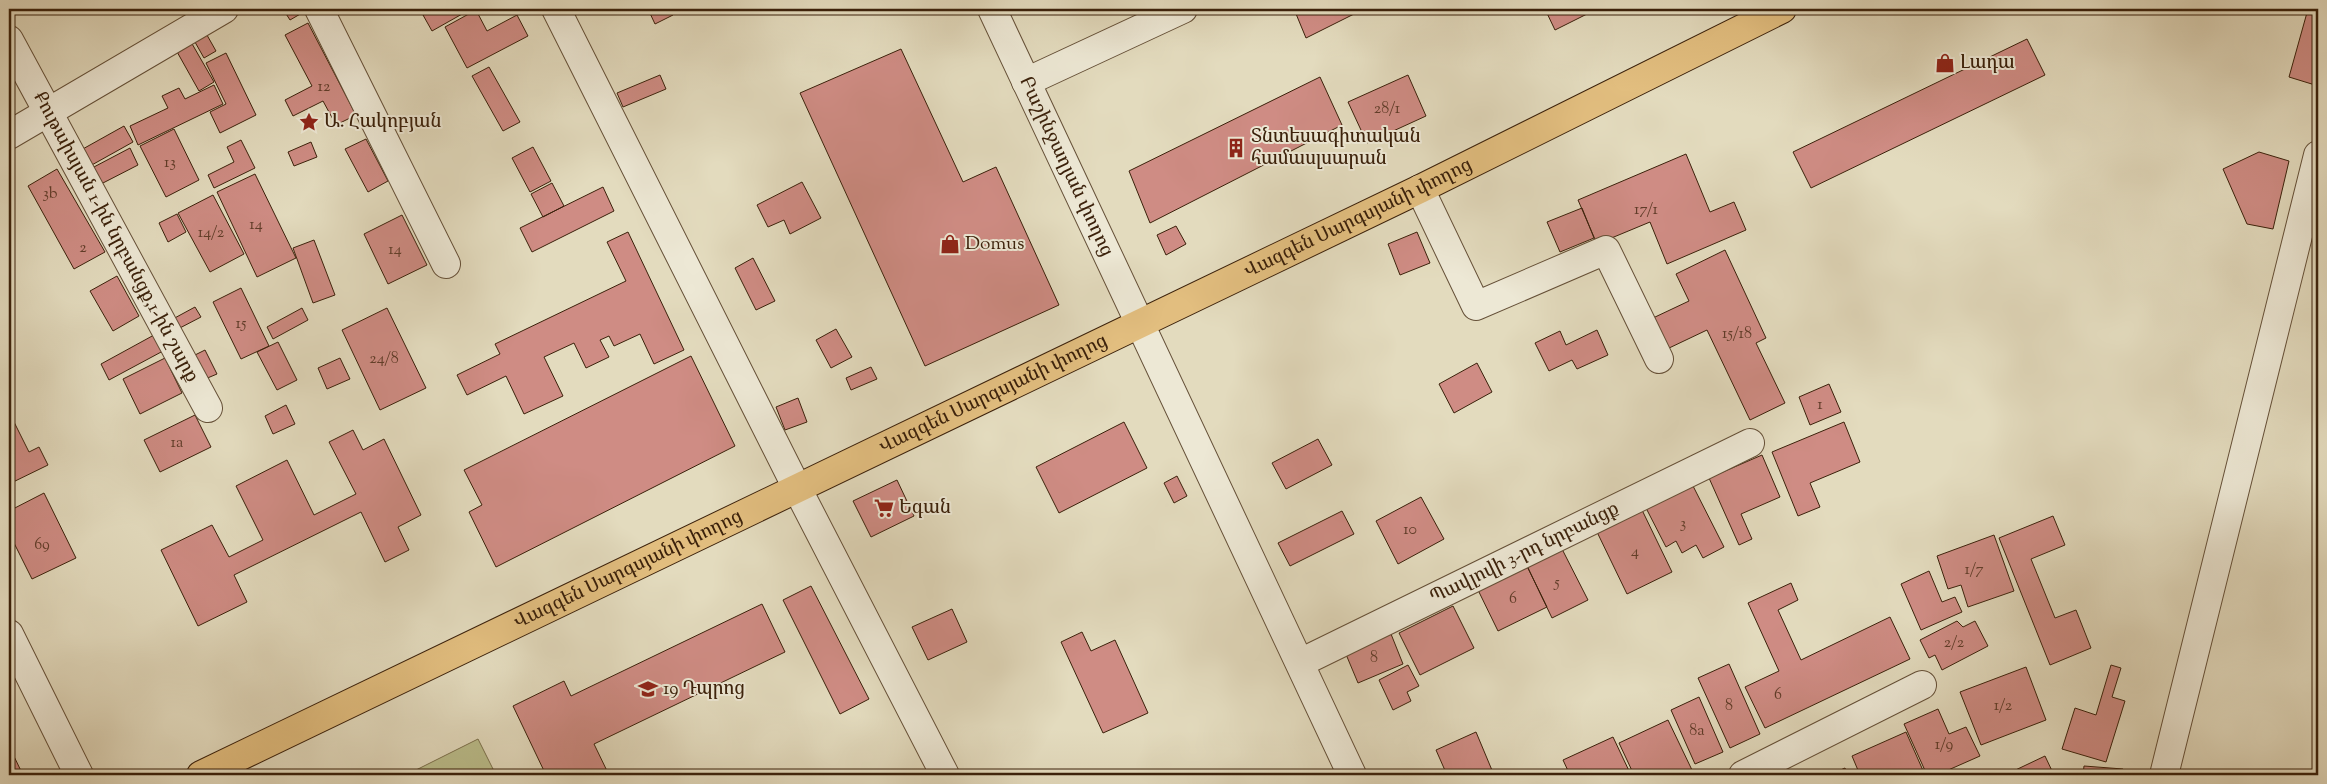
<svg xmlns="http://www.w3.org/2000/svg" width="2327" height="784" viewBox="0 0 2327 784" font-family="'Sorts Mill Goudy','Noto Serif Armenian',serif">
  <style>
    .green { fill: #bbbe8c; stroke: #7b704c }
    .building { fill: #cf8c84; stroke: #3b210b }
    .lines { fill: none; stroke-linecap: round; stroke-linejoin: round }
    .minor-casing { stroke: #655038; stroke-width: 30 }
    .highway-casing { stroke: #3b210b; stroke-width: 30 }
    .minor { stroke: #ede8d5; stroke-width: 28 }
    .highway { stroke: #e2be7f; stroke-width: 28 }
    .labels { text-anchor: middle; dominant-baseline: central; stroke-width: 4; stroke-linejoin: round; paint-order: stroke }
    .number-label { font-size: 16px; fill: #603c29 }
    .poi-label { font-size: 19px; fill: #3b210b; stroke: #ede8d5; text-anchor: start }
    .street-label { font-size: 19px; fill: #3b210b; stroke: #ede8d5 }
  </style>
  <rect width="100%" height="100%" fill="#e3dbbe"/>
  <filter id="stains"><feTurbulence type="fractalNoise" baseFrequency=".004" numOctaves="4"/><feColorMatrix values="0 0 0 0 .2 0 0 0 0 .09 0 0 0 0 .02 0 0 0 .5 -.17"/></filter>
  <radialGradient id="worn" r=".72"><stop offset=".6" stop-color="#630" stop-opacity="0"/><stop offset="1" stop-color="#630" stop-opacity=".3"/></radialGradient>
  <!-- green -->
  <path class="green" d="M 478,739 L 496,775 L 414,775 L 412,772 Z"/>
  <!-- building -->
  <path class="building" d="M 283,9 L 299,9 L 302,13 L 290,20 Z
    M 434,9 L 471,9 L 432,31 L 423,15 Z
    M 648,9 L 670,9 L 673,15 L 655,24 Z
    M 1294,9 L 1364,9 L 1306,38 Z
    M 1545,9 L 1597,9 L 1555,30 Z
    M 2308,9 L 2318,9 L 2318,74 L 2315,85 L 2289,77 Z
    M 476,10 L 487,31 L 517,15 L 528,36 L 467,68 L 445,27 Z
    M 308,23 L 356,115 L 336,125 L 323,101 L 293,116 L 285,100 L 312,86 L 285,35 Z
    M 203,28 L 216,51 L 204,58 L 191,35 Z
    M 2027,39 L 2045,75 L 1811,188 L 1793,152 Z
    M 191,42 L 214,82 L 199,91 L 176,50 Z
    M 901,49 L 963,182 L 996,167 L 1059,305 L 925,366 L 800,93 Z
    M 226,53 L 256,115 L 220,133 L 210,112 L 226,104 L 206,63 Z
    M 489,67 L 520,122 L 503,131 L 472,76 Z
    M 660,75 L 666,89 L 623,107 L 617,93 Z
    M 1408,75 L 1426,116 L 1367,143 L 1348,102 Z
    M 1320,77 L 1342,125 L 1150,223 L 1129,171 Z
    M 214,85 L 223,104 L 138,145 L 130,126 L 168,108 L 162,96 L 179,88 L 185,99 Z
    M 124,126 L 133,142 L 90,166 L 81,150 Z
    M 174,129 L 199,180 L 166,197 L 140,146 Z
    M 366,139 L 388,181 L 368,192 L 345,149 Z
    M 241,140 L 255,168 L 214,188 L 208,175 L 234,162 L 227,147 Z
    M 311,142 L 317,157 L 294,166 L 288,152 Z
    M 533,147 L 551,181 L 530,192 L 512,158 Z
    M 130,148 L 138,165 L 101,184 L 92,168 Z
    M 2259,152 L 2289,161 L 2273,229 L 2247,224 L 2223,169 Z
    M 1686,154 L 1710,212 L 1734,202 L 1746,230 L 1667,264 L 1650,222 L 1597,244 L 1578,200 Z
    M 57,169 L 105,252 L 74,269 L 28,186 Z
    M 255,174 L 296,258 L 257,277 L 217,192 Z
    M 802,182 L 821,218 L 790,234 L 784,220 L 768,227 L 757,205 Z
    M 552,183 L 564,206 L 543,217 L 531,194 Z
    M 603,187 L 614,211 L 532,252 L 520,228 Z
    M 213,195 L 244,254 L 210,272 L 178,213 Z
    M 1582,208 L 1594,238 L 1560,252 L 1547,222 Z
    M 177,214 L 186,232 L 168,242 L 159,223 Z
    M 402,215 L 427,265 L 388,284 L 364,234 Z
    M 1176,226 L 1186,244 L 1166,255 L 1157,235 Z
    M 628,232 L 684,350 L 654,364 L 640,334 L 614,346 L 609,336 L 600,340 L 609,357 L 586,368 L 574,343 L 544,357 L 563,396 L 524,414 L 506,376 L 467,395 L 457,375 L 500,354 L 495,344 L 626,281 L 607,242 Z
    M 1417,232 L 1430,263 L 1400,275 L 1388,244 Z
    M 314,240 L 335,295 L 313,303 L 293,248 Z
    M 1725,250 L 1766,338 L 1756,343 L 1785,403 L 1750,420 L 1707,330 L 1667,349 L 1653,318 L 1689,301 L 1676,274 Z
    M 753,258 L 775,301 L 756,310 L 735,268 Z
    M 117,276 L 139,316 L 113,331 L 90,291 Z
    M 241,288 L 269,346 L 241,359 L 213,302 Z
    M 195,307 L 201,317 L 176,330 L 171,320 Z
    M 302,308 L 308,320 L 273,339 L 267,327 Z
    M 387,308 L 426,388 L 380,410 L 342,330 Z
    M 836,329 L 852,357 L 831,368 L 816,340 Z
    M 1597,330 L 1608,355 L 1577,369 L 1572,360 L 1549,371 L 1535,343 L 1560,331 L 1566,345 Z
    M 154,335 L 163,351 L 109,380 L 101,364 Z
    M 278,342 L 297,380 L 277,390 L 257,352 Z
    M 205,350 L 217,374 L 198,382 L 187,359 Z
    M 691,356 L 735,446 L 496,567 L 469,512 L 482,505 L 464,470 Z
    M 165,358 L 182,393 L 140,414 L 123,379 Z
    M 340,358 L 350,379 L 327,389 L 318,368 Z
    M 1477,363 L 1492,392 L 1454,413 L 1439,384 Z
    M 871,367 L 877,379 L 851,390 L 846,378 Z
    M 1829,384 L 1841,412 L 1810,425 L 1799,397 Z
    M 798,398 L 807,422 L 785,430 L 776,407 Z
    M 286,405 L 295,424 L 273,434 L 265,416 Z
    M 9,412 L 29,452 L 39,447 L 48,465 L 9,484 Z
    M 195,415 L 211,447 L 160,472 L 144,440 Z
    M 1124,422 L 1147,468 L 1059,513 L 1036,467 Z
    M 1844,422 L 1860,462 L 1810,483 L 1820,507 L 1798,516 L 1772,452 Z
    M 353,430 L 363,450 L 384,439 L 421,515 L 398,527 L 409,550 L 385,562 L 361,512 L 234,575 L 247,602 L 198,626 L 161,550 L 212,525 L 229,557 L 263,540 L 236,486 L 287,460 L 314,515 L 356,494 L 329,442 Z
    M 1318,439 L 1332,465 L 1286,489 L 1272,463 Z
    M 1762,455 L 1780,497 L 1741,514 L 1752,539 L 1739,545 L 1709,478 Z
    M 1177,476 L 1187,496 L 1174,503 L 1164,483 Z
    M 897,480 L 914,516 L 871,537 L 853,501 Z
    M 1691,482 L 1724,547 L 1703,558 L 1696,545 L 1682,553 L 1676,541 L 1666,547 L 1645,506 Z
    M 44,493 L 76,558 L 32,579 L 9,533 L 9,511 Z
    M 1421,497 L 1444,539 L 1398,564 L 1376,521 Z
    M 1642,510 L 1672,572 L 1627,594 L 1597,532 Z
    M 1342,511 L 1354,534 L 1290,566 L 1278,543 Z
    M 2053,516 L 2065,545 L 2031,559 L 2055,618 L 2076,610 L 2091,648 L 2050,665 L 1999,538 Z
    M 1994,535 L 2014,591 L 1968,607 L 1961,585 L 1948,589 L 1937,556 Z
    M 1562,549 L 1588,600 L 1552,618 L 1527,566 Z
    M 1527,566 L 1547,607 L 1498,631 L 1478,590 Z
    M 1929,571 L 1942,602 L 1955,597 L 1962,612 L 1921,630 L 1901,584 Z
    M 1791,583 L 1798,600 L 1778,610 L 1801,660 L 1890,617 L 1910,659 L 1765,728 L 1745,687 L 1779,671 L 1748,603 Z
    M 811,586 L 869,699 L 840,714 L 783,600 Z
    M 762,604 L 785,652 L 594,744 L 609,775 L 546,775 L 513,706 L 564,681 L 571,696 Z
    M 1453,606 L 1474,648 L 1420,675 L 1399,633 Z
    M 952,609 L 967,642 L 928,660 L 912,627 Z
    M 1957,621 L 1963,627 L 1975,621 L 1988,646 L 1942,670 L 1935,655 L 1929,658 L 1920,640 Z
    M 1082,632 L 1091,651 L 1115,640 L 1148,713 L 1103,733 L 1061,642 Z
    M 1391,634 L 1403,664 L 1358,683 L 1345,652 Z
    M 1729,664 L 1760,734 L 1730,748 L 1698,678 Z
    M 1408,665 L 1419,686 L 1407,692 L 1411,701 L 1393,710 L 1379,680 Z
    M 2111,665 L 2121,668 L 2112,697 L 2125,701 L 2106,762 L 2062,749 L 2075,708 L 2096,715 Z
    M 2026,667 L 2046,720 L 1981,745 L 1960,692 Z
    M 1699,697 L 1723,752 L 1695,764 L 1671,710 Z
    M 1938,709 L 1949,734 L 1966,727 L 1980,756 L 1937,775 L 1927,775 L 1904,724 Z
    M 1668,720 L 1692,770 L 1682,775 L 1634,775 L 1619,743 Z
    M 1476,732 L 1494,775 L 1447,775 L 1436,750 Z
    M 1906,732 L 1925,775 L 1860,775 L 1852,756 Z
    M 1613,737 L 1631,775 L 1570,775 L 1563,760 Z
    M 9,746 L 23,775 L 9,775 Z
    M 2045,756 L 2054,775 L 2005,775 Z
    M 2084,766 L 2123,769 L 2122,775 L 2083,775 Z
    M 1845,768 L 1848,775 L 1829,775 Z"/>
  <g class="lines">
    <defs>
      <g id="minor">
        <path d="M 319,9 L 446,264"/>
        <path d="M 556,9 L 797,488 L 945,775"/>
        <path id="s1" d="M 992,9 L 1352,775"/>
        <path id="s2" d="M 9,40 L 208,408"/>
        <path d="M 1026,82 L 1183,9"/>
        <path d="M 9,135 L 224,9"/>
        <path d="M 1420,189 L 1476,306 L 1606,250 L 1659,359"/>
        <path d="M 9,634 L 79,775"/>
        <path id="s3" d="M 1300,663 L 1750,443"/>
        <path d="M 1743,775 L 1922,685"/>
        <path d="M 2164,775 L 2318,155"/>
      </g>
      <g id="highway">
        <path id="s4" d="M 201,775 L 1420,189 L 1782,9"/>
      </g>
    </defs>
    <!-- minor casing -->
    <use href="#minor" class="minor-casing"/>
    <!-- highway casing -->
    <use href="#highway" class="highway-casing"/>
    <!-- minor -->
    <use href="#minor" class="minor"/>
    <!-- highway -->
    <use href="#highway" class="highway"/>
  </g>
  <!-- icons -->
  <defs>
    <symbol id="shop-bare" viewBox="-9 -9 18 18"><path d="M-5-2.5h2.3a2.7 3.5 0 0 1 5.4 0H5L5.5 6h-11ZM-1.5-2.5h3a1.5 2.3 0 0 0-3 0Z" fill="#8f2418" stroke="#ede8d5" stroke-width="2.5" paint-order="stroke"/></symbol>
    <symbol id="sight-bare" viewBox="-9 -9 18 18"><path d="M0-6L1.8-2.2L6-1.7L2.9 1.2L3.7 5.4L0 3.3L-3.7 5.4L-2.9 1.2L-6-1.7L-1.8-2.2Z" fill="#8f2418" stroke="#ede8d5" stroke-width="2.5" paint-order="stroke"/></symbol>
    <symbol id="building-bare" viewBox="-9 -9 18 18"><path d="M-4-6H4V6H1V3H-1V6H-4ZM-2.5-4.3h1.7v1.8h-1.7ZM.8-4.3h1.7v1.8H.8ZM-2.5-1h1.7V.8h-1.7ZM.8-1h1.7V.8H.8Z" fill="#8f2418" stroke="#ede8d5" stroke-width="2.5" paint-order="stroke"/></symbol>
    <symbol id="supermarket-bare" viewBox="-9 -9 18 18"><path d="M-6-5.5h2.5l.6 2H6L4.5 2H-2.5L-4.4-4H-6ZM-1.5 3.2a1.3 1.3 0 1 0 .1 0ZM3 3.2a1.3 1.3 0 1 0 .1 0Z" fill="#8f2418" stroke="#ede8d5" stroke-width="2.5" paint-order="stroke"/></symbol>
    <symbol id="school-bare" viewBox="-9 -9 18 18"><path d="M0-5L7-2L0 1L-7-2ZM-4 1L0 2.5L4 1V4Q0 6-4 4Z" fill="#8f2418" stroke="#ede8d5" stroke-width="2.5" paint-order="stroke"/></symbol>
  </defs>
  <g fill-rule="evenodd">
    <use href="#shop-bare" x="1931" y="49" width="28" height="28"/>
    <use href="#sight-bare" x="295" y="108" width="28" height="28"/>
    <use href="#building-bare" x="1222" y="134" width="28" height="28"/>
    <use href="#shop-bare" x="936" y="230" width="28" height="28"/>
    <use href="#supermarket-bare" x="870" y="494" width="28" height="28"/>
    <use href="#school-bare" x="634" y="675" width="28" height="28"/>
  </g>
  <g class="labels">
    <!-- number labels -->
    <g class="number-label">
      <text x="324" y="87">12</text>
      <text x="1387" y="109">28/1</text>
      <text x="170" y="163">13</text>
      <text x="50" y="194">3b</text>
      <text x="1646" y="210">17/1</text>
      <text x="256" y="225">14</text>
      <text x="211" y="233">14/2</text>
      <text x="83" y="248">2</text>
      <text x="395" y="250">14</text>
      <text x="241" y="324">15</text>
      <text x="1737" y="334">15/18</text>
      <text x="384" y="359">24/8</text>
      <text x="1820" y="405">1</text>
      <text x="177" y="443">1a</text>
      <text x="1683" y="524">3</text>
      <text x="1410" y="530">10</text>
      <text x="42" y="545">69</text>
      <text x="1635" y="552">4</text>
      <text x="1974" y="570">1/7</text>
      <text x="1557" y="583">5</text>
      <text x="1513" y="599">6</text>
      <text x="1954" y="643">2/2</text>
      <text x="1374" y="658">8</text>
      <text x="1778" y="695">6</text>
      <text x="1729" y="706">8</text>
      <text x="2003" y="706">1/2</text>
      <text x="1697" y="731">8a</text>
      <text x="1944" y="745">1/9</text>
    </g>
    <!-- poi labels -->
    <g class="poi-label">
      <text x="1960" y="63">Լադա</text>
      <text x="324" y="122">Ա. Հակոբյան</text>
      <text x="1251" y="137">Տնտեսագիտական<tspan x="1251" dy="22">համասլսարան</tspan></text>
      <text x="965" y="244">Domus</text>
      <text x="899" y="508">Եգան</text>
      <text x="663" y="689">19 Դպրոց</text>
    </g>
    <!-- street labels -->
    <g class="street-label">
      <text stroke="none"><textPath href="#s1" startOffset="174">Բաշինջաղյան փողոց</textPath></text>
      <text stroke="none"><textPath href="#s4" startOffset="1284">Վազգեն Սարգսյանի փողոց</textPath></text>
      <text stroke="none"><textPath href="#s2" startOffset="224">Քութաիսյան 1-ին նրբանցք,1-ին շարք</textPath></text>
      <text stroke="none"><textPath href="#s4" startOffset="879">Վազգեն Սարգսյանի փողոց</textPath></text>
      <text stroke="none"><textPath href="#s3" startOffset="250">Պավլովի 3-րդ նրբանցք</textPath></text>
      <text stroke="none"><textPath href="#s4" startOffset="474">Վազգեն Սարգսյանի փողոց</textPath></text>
    </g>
  </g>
  <!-- margin -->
  <rect width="2327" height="784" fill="none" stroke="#e3dbbe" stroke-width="30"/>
  <rect x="10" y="10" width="2307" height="764" fill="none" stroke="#3b210b" stroke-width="2.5"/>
  <rect x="15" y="15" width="2297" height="754" fill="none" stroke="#3b210b"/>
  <rect width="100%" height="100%" filter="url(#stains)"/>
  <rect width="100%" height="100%" fill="url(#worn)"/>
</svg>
